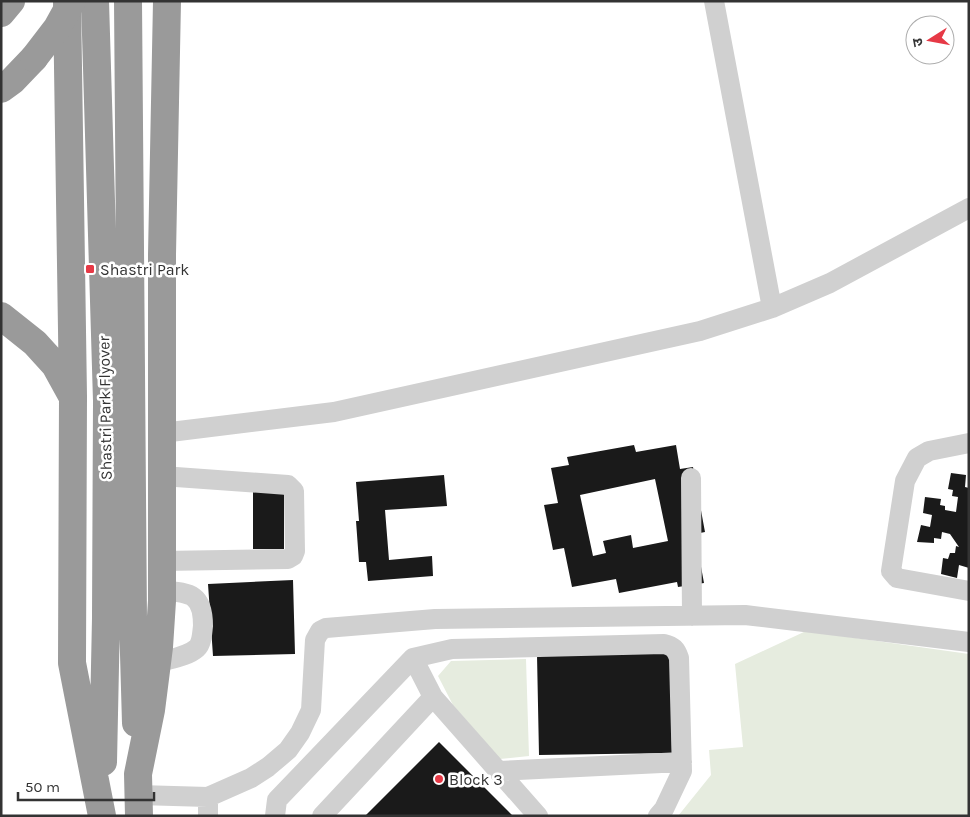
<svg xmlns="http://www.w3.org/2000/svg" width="970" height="817" viewBox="0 0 970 817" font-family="Karla,'Noto Sans Devanagari',sans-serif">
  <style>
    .green { fill: #e6ecdf }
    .building { fill: #1a1a1a; fill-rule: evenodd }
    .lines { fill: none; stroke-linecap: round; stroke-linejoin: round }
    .minor { stroke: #d0d0d0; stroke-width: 20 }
    .highway { stroke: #9a9a9a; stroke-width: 28 }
    .highway-bridge { stroke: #9a9a9a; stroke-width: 28 }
    .poi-dot { fill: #e63946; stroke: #fff; stroke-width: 2 }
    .labels { text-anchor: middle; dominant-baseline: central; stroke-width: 5; stroke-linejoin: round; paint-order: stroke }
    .poi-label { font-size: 16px; fill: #333; stroke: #fff; text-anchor: start }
    .street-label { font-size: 16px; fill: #333; stroke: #fff }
  </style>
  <rect width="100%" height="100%" fill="#fff"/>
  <!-- green -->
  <path class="green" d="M 806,631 L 969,654 L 969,816 L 678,816 L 711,775 L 709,750 L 743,747 L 735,664 Z
    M 526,659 L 529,756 L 500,759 L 453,705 L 438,676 L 451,661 Z"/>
  <!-- building -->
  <path class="building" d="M 634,445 L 636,452 L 676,445 L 680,469 L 693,467 L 705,532 L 695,534 L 704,583 L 678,587 L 677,582 L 619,593 L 616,579 L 572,587 L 564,548 L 553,550 L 544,505 L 558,503 L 551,468 L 569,465 L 567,457 ZM 655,479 L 668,541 L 633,548 L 631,535 L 603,541 L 606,553 L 593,556 L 580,495 Z
    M 951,473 L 966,475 L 965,487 L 969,488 L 969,568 L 959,565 L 957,578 L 941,574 L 943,558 L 948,559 L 950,553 L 955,553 L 956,546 L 959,547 L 950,534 L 942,532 L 941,539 L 934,538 L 934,543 L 917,542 L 921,525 L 930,527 L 932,515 L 923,513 L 925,497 L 941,499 L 940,505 L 945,506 L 945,510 L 956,512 L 958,497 L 952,496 L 953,490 L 948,489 Z
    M 444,475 L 447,506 L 385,510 L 389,560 L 432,556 L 433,576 L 368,581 L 366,562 L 359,562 L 356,521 L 359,521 L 356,482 Z
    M 253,492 L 284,492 L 284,549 L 253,549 Z
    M 293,580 L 295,654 L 213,656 L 208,584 Z
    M 670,652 L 672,753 L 539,755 L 537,655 Z
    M 439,742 L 513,816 L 365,816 Z"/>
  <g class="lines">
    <!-- minor -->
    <path class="minor" d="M 714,1 L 772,308
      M 162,433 L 334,412 L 700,331 L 772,308 L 830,283 L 969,208
      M 969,443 L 929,451 L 917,458 L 905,481 L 891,571 L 897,578 L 969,591
      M 691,478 L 692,616
      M 162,561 L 288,559 L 293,556 L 295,551 L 294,491 L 288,485 L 162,476
      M 413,658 L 433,697
      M 157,663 C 169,659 187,657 197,648 C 202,643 202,634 203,626 C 203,593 190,593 161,590
      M 499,771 L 682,762
      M 139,795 L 208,797 L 251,778 L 268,767 L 288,750 L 300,733 L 311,710 L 315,640 L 320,631 L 326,628 L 435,619 L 745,615 L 969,642
      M 208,797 L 208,816
      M 275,816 L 277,800 L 413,658 L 452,649 L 664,644 C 673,646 676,649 679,658 L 682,771 L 664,809 L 658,816
      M 322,816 L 433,697 L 538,816"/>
    <!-- highway -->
    <path class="highway" d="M 67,1 L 73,396 L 72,663 L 102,816
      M 95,1 L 107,401 L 106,618 L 103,762
      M 128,1 L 133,620 L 136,723
      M 1,13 L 11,1
      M 1,89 L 12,81 L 34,58
      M 1,316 L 35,343 L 55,365 L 71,394
      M 139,816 L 138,774 L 151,710 L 159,647 L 162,601 L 162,254 L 167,1"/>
    <!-- highway-bridge -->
    <path class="highway-bridge" d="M 34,58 L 57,28 L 72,1"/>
  </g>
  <!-- markers -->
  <g class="poi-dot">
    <rect x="85" y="264" width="10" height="10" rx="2.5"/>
    <circle cx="439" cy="779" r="5"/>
  </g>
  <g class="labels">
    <!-- poi labels -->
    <g class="poi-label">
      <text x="100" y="269">Shastri Park</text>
      <text x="449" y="779">Block 3</text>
    </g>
    <!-- street labels -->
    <g class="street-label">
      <text transform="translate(105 408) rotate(-91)">Shastri Park Flyover</text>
    </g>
  </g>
  <!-- border -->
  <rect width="970" height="817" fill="none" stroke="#333333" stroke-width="5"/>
  <!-- north arrow -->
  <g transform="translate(930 40) rotate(259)"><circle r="24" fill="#ffffff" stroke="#adadad"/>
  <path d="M0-4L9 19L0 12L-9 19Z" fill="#e63946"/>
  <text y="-8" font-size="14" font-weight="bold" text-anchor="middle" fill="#333333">उ</text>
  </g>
  <!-- scale -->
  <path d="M18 792v8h136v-8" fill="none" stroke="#333333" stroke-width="2.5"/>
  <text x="25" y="792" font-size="15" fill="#333333" stroke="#ffffff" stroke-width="4" paint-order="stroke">50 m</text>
</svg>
